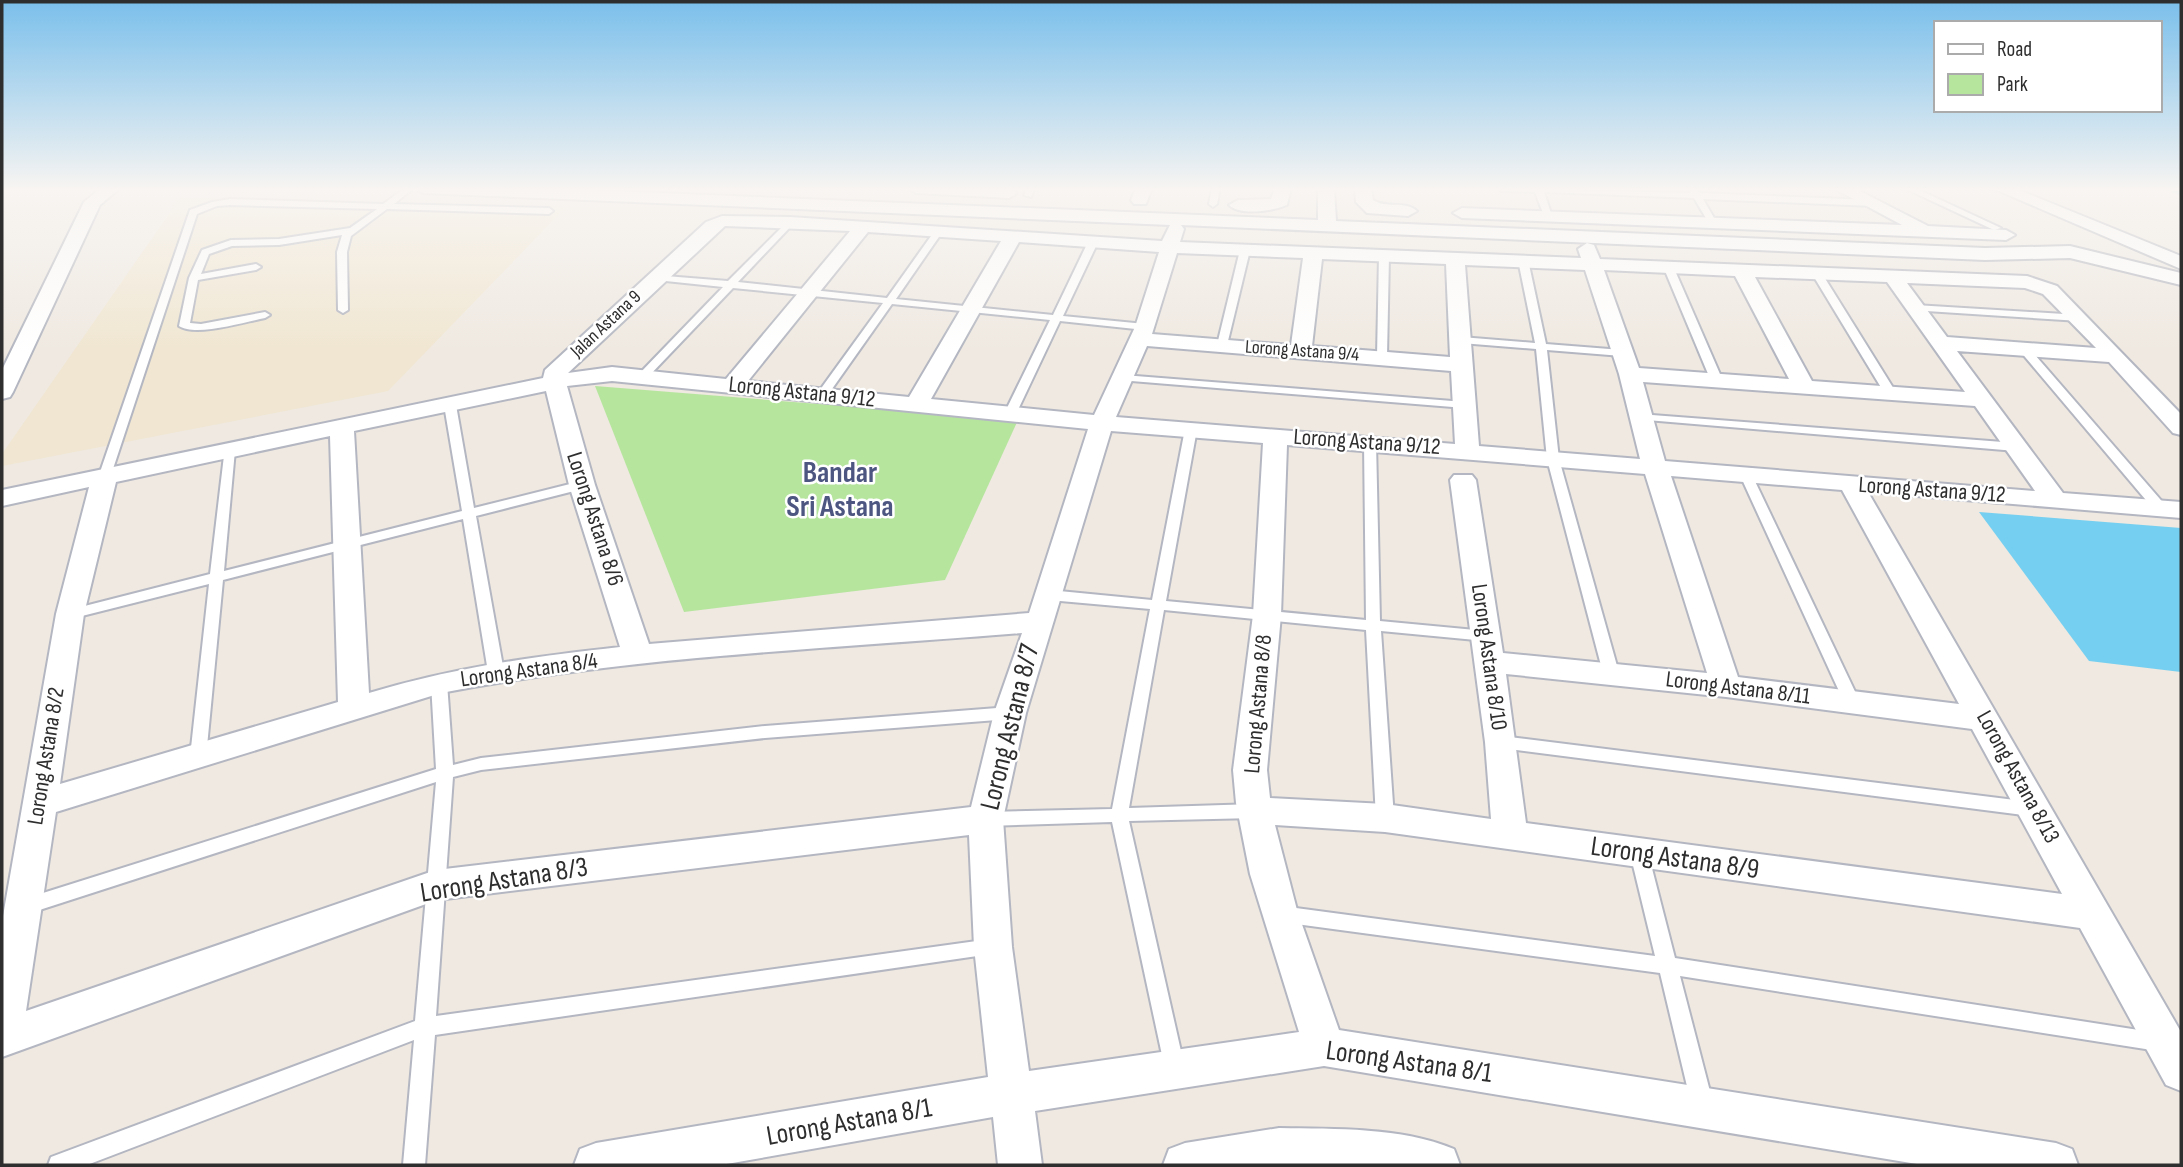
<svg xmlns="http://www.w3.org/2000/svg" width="2183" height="1167" viewBox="0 0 2183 1167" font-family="'Sofia Sans Condensed',sans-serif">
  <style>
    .education { fill: #f0e6d1 }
    .green { fill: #b6e59e }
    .water { fill: #75cff0 }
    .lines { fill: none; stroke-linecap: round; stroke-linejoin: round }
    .stream { stroke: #75cff0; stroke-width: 5 }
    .service-casing { stroke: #b4b7c1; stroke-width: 4 }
    .minor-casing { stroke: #b4b7c1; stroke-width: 4 }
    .service { fill: #fff; fill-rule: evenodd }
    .minor { fill: #fff; fill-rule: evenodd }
    .labels { text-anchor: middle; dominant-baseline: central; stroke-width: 5; stroke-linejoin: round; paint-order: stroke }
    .far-street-label { font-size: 19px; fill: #2e2e2e; stroke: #fff }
    .street-label { font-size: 23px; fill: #2e2e2e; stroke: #fff }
    .near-street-label { font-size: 28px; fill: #2e2e2e; stroke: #fff }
    .district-label { font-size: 30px; font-weight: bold; fill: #4d5680; stroke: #fff }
  </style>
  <rect width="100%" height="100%" fill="#efe9e1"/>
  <!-- education -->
  <path class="education" d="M 180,198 L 566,207 L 388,391 L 2,466 L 2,454 Z"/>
  <!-- green -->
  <path class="green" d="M 595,386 L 1018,420 L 945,580 L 684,612 Z"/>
  <!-- water -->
  <path class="water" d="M 1979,512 L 2181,528 L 2181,672 L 2089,661 Z"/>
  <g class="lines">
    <!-- stream -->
    <path class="stream" d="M 2169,188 L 2181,193"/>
    <defs>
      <path id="service" d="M 405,188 L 414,188 L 394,204 L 549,208 L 553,211 L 549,214 L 387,209 L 351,236 L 347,252 L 348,310 L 343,313 L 338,310 L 337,252 L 342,235 L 279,245 L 232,246 L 209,254 L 201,274 L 256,264 L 261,267 L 256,270 L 198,280 L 190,323 L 201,324 L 265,312 L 270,315 L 265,318 C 244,322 196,337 179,326 L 189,278 L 202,250 L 231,240 L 279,239 L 350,228 L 377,209 L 230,205 L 217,206 L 197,214 L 110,478 L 108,481 L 100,481 L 98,478 L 190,210 L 212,202 L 230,199 L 383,204 Z
        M 1027,188 L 1035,188 L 1031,197 L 1024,195 Z
        M 1212,188 L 1220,188 L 1217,204 L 1213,207 L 1209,204 Z
        M 1498,188 L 1691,193 L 1690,191 L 1694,188 L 1700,193 L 1873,200 L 1877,203 L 1873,206 L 1703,199 L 1717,223 L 1713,226 L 1710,225 L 1694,198 L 1544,192 L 1552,216 L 1548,219 L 1544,216 L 1535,192 L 1502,191 Z
        M 1904,188 L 1915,188 L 2001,228 L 1994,230 Z
        M 790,219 L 794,222 L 793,224 L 738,282 L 887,298 L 936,229 L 939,228 L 943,231 L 896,299 L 1053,315 L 1088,242 L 1093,239 L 1098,242 L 1063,316 L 1145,324 L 1150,327 L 1145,330 L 1060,321 L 1016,414 L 1010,417 L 1004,414 L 1050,320 L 892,304 L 827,396 L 823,397 L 817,394 L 883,303 L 733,288 L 647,378 L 639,378 L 639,374 L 723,287 L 656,280 L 653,279 L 653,275 L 728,281 Z
        M 1245,247 L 1250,250 L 1227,345 L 1222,348 L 1217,345 L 1240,250 Z
        M 1384,252 L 1389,255 L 1387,357 L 1382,360 L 1377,357 L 1379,255 Z
        M 1523,257 L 1528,260 L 1546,344 L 1622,350 L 1627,353 L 1622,356 L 1547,350 L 1559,459 L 1619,673 L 1616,677 L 1606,677 L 1603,673 L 1547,459 L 1536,349 L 1461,343 L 1456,340 L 1461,337 L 1535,343 L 1518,260 Z
        M 1665,264 L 1673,266 L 1723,381 L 1721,383 L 1717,384 L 1711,381 L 1663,266 Z
        M 1816,269 L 1821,272 L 1897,394 L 1895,396 L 1891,397 L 1885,394 L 1811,272 Z
        M 1915,305 L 2080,315 L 2085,318 L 2080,321 L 1911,310 L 1911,306 Z
        M 2024,346 L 2028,347 L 2166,506 L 2167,509 L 2166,512 L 2156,512 L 2020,351 L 2020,347 Z
        M 1123,375 L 1465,402 L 1471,405 L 1465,408 L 1119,380 L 1117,378 Z
        M 450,402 L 456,405 L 474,508 L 582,481 L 588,485 L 586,488 L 476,516 L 504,672 L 501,676 L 491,676 L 488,672 L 463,519 L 223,580 L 206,757 L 204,761 L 198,763 L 192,761 L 190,757 L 209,584 L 70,619 L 65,617 L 63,614 L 65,611 L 210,574 L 225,447 L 229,446 L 235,450 L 224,571 L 462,511 L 444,405 Z
        M 1639,414 L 2016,443 L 2022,447 L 2016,451 L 1635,419 L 1635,415 Z
        M 1191,425 L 1197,429 L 1166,601 L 1366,620 L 1364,442 L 1370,438 L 1376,442 L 1380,621 L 1486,631 L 1493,636 L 1486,641 L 1381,631 L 1394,818 L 1391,823 L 1385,825 L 1379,823 L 1376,818 L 1366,630 L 1164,610 L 1129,808 L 1255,804 L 1261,806 L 1264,811 L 1261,816 L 1255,818 L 1129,821 L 1185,1069 L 1182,1076 L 1175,1079 L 1168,1076 L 1165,1069 L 1112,822 L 987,826 L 981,824 L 978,819 L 981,814 L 987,812 L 1112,809 L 1150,609 L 1049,600 L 1042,595 L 1049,590 L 1152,600 L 1185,429 Z
        M 1746,471 L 1752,475 L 1860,702 L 1858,706 L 1846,706 L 1844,702 L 1740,475 Z
        M 439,678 L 444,679 L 447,683 L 453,765 L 481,758 L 765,726 L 1010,707 L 1016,709 L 1018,713 L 1016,717 L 1010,719 L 765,738 L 481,770 L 453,777 L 436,1016 L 991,939 L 998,941 L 1001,947 L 998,953 L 435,1035 L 425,1165 L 403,1165 L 414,1040 L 87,1165 L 48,1165 L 51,1157 L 59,1154 L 415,1021 L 436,782 L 24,915 L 17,912 L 15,907 L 17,902 L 24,899 L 436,769 L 431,683 L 434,679 Z
        M 1501,736 L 2031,802 L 2037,804 L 2040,809 L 2037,814 L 2031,816 L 1501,748 L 1495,746 L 1493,742 L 1495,738 Z
        M 1639,846 L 1645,848 L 1648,853 L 1675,958 L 2158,1033 L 2165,1035 L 2168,1042 L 2165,1049 L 2158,1051 L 1680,976 L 1713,1103 L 1710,1110 L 1702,1113 L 1694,1110 L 1691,1103 L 1660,973 L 1281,922 L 1274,920 L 1272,914 L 1274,908 L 1281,906 L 1655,956 L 1630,853 L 1633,848 Z"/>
      <path id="minor" d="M 101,188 L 120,188 L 100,205 L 13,392 L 10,397 L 2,399 L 2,370 L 84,202 Z
        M 415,188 L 540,188 L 1318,220 L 1318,188 L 1334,188 L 1336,221 L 1985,248 L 2070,246 L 2181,273 L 2181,285 L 2070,258 L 1985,260 L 1181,225 L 1184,229 L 1180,242 L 1581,258 L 1578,249 L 1587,243 L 1594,245 L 1600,259 L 2027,276 L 2057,286 L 2181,414 L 2181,435 L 2173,433 L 2109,362 L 1957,351 L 2063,493 L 2181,502 L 2181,518 L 1868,492 L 2181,1032 L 2181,1091 L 2166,1085 L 2080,928 L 1385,832 L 1275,825 L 1297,910 L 1339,1030 L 2056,1143 L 2072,1149 L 2078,1165 L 1923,1165 L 1324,1066 L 1035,1111 L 1042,1165 L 998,1165 L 993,1117 L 721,1165 L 574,1165 L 580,1149 L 596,1143 L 988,1077 L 974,947 L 969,835 L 437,900 L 2,1057 L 2,922 L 56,614 L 89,487 L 2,506 L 2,490 L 543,378 L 545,370 L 706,222 L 722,216 L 790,217 L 1162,241 L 1170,225 L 423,193 ZM 725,226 L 850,231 L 726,379 L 612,367 L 568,373 ZM 868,232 L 1001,241 L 909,397 L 748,381 ZM 1019,242 L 1159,252 L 1135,327 L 1094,415 L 931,399 ZM 1177,253 L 1303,258 L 1291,345 L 1152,334 ZM 1322,259 L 1446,264 L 1450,357 L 1312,346 ZM 1465,265 L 1585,270 L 1619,374 L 1640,459 L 1479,446 ZM 1604,270 L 1735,276 L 1789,379 L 1639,368 ZM 1755,277 L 1887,282 L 1965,392 L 1812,381 ZM 1907,283 L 2025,288 L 2043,294 L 2096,348 L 1947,337 ZM 1147,346 L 1451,371 L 1455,444 L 1116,417 ZM 612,381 L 1088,429 L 1029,613 L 649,644 L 595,485 L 567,386 ZM 1643,382 L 1975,406 L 2035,491 L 1665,461 ZM 546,391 L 569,485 L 620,647 C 531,657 456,667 369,693 L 354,431 ZM 1111,431 L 1263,443 L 1253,615 L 1233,770 L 1236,803 L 1250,874 L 1299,1032 L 1029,1071 L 1012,947 L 1003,819 L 1026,713 ZM 330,436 L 338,702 L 60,784 L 84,614 L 116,482 ZM 1287,445 L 1645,474 L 1707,673 L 1503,653 L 1476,480 L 1472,475 L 1454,475 L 1450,480 L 1485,742 L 1491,819 L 1385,804 L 1270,798 L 1267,770 L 1281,615 ZM 1671,476 L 1842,490 L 1959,704 L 1738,677 ZM 1022,633 L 994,713 L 971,807 L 436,870 L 26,1011 L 56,812 L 441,693 C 631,656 829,649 1022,633 ZM 1506,674 L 1726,697 L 1972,729 L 2062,894 L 1526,823 Z
        M 908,188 L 1008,188 L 1017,193 L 1009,198 L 916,193 Z
        M 1136,188 L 1152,188 L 1146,204 L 1134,204 L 1131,200 Z
        M 1275,188 L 1291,188 L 1287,205 C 1273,211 1240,216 1229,205 L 1238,200 L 1271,199 Z
        M 1355,188 L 1371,188 L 1373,200 C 1386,209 1405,200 1417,211 L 1408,216 L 1367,213 L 1356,202 Z
        M 1833,188 L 1854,188 L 1928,226 L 2006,230 L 2015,235 L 2006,240 L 1462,218 L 1453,213 L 1462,208 L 1902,225 Z
        M 1992,188 L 2014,188 L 2181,256 L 2181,269 Z
        M 1279,1128 C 1336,1129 1401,1127 1454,1149 L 1460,1165 L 1163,1165 L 1169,1149 L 1185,1143 Z"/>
    </defs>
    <!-- service casing -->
    <use href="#service" class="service-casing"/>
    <!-- minor casing -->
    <use href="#minor" class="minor-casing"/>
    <!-- service -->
    <use href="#service" class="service"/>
    <!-- minor -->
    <use href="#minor" class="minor"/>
  </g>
  <!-- sky -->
  <linearGradient id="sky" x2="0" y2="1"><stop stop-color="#7abfeb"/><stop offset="0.54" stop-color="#f8f5f2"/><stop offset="1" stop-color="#f8f5f2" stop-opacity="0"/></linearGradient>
  <rect width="2183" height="351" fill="url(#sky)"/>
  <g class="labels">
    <!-- far-street labels -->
    <g class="far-street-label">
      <text transform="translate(606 324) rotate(-43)">Jalan Astana 9</text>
      <text transform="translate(1302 351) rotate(4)">Lorong Astana 9/4</text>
    </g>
    <!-- street labels -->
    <g class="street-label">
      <text transform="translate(802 392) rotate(6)">Lorong Astana 9/12</text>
      <text transform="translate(1367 442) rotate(4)">Lorong Astana 9/12</text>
      <text transform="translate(1932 490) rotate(4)">Lorong Astana 9/12</text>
      <text transform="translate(595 519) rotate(72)">Lorong Astana 8/6</text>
      <text transform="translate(1489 657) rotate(82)">Lorong Astana 8/10</text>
      <text transform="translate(529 670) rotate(-8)">Lorong Astana 8/4</text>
      <text transform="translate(1738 688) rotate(7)">Lorong Astana 8/11</text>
      <text transform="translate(1258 704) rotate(-85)">Lorong Astana 8/8</text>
      <text transform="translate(46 756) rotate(-81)">Lorong Astana 8/2</text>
      <text transform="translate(2018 777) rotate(61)">Lorong Astana 8/13</text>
    </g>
    <!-- near-street labels -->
    <g class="near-street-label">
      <text transform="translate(1010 727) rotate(-76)">Lorong Astana 8/7</text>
      <text transform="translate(1675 858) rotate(8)">Lorong Astana 8/9</text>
      <text transform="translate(504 880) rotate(-9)">Lorong Astana 8/3</text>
      <text transform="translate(1409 1062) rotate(8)">Lorong Astana 8/1</text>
      <text transform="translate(849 1122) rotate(-10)">Lorong Astana 8/1</text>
    </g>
    <!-- district labels -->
    <g class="district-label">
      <text x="840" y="473">Bandar<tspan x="840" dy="34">Sri Astana</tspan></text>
    </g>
  </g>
  <!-- border -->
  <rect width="2183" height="1167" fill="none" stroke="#2e2e2e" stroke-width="7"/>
  <!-- legend -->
  <rect x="1934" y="21" width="228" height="91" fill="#ffffff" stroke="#ababab" stroke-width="2"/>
  <rect x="1948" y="44" width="35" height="10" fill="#ffffff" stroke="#ababab" stroke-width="2"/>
  <text x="1997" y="56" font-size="21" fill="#2e2e2e">Road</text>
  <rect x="1948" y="74" width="35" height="21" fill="#b6e59e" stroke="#ababab" stroke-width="2"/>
  <text x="1997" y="91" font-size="21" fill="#2e2e2e">Park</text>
</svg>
